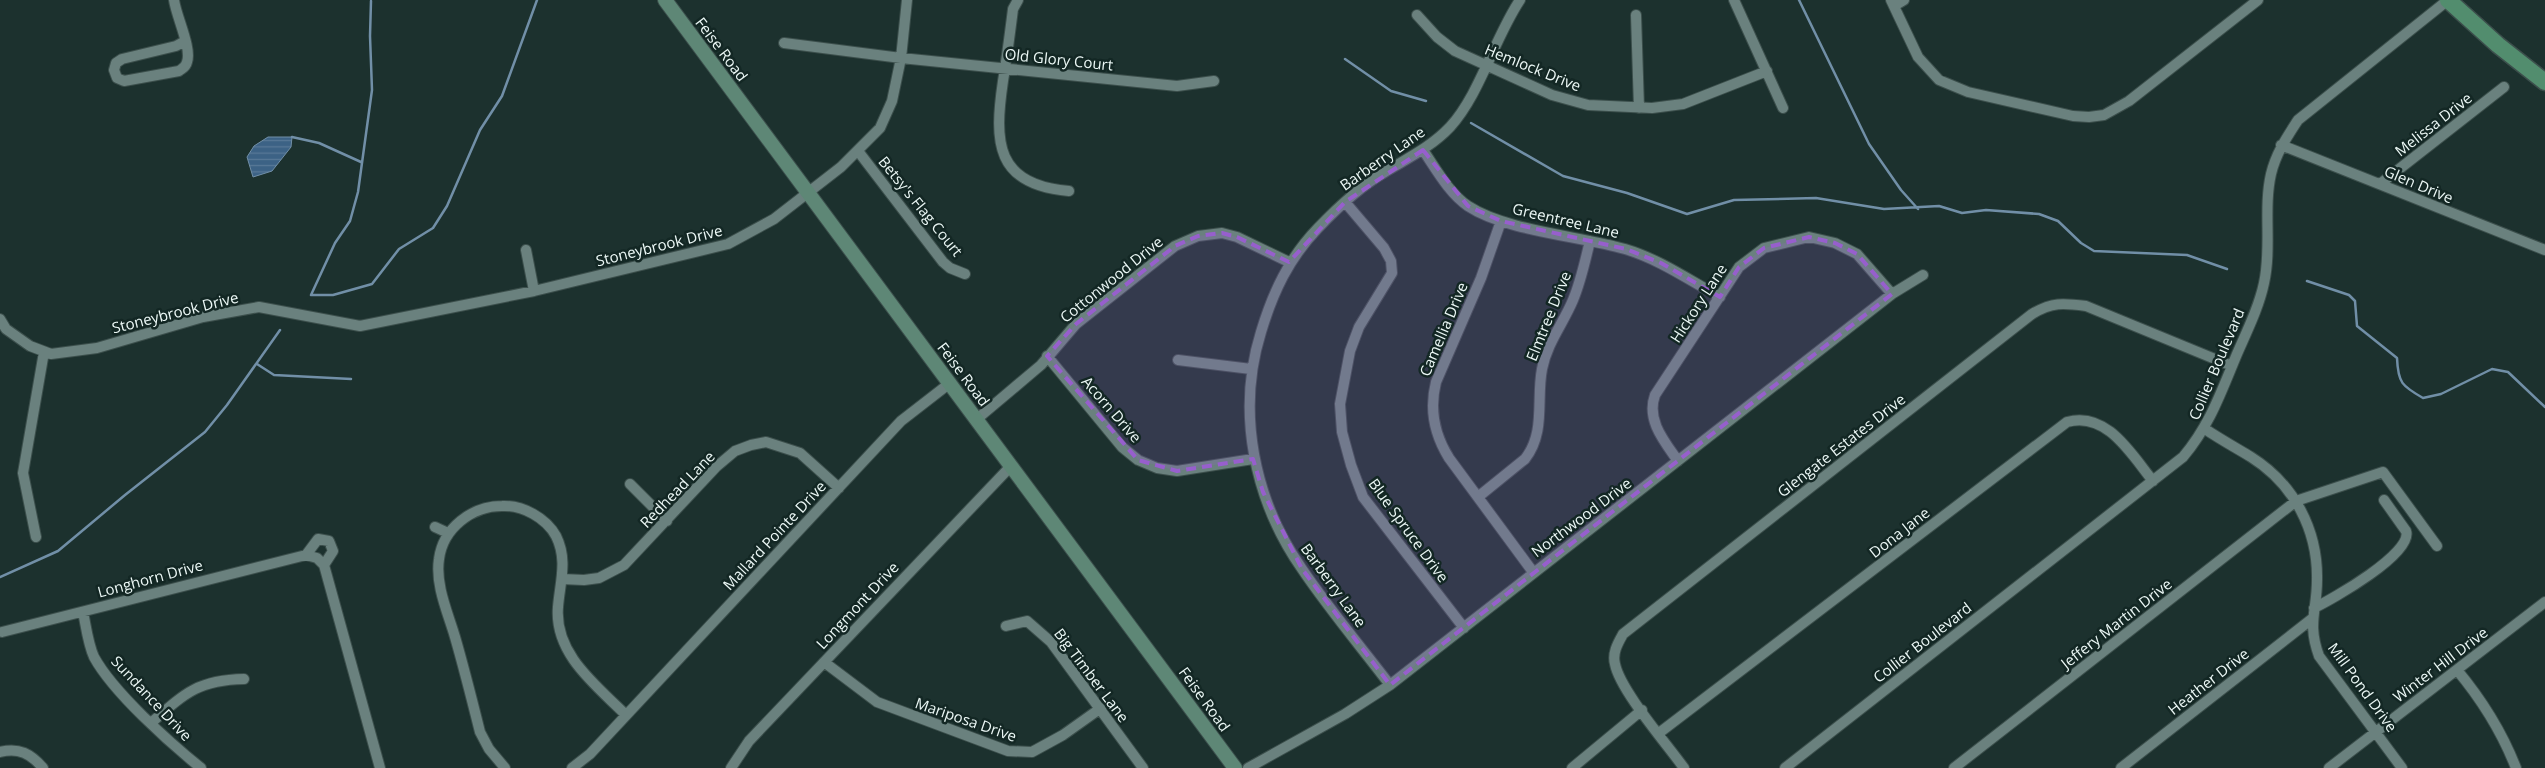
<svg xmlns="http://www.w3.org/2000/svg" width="2545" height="768" viewBox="0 0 2545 768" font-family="'Open Sans',sans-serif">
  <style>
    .water { fill: url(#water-rules); stroke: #718fa7 }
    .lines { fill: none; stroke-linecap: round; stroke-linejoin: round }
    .stream { stroke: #718fa7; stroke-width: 2.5 }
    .street-casing { stroke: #3c4f4c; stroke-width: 12 }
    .secondary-casing { stroke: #3c4f4c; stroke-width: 16 }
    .primary-casing { stroke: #3c4f4c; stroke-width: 19 }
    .street { stroke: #6a817e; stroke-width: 10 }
    .secondary { stroke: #5e8776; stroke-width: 14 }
    .primary { stroke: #528d6e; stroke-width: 16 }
    .marked { fill: #975fcd; fill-opacity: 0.2; stroke: #975fcd; stroke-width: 4; stroke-dasharray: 10 6; stroke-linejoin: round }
    .labels { text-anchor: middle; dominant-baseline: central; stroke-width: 5; stroke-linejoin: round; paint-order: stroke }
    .street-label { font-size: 15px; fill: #ecf8f6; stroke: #132724 }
  </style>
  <defs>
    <pattern id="water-rules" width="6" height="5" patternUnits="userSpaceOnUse" patternTransform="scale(1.25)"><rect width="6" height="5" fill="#3c6285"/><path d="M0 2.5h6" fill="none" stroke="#587997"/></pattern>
  </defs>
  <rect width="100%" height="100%" fill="#1c312e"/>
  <!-- water -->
  <path class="water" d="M 268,137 L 292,137 L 291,147 L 272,171 L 253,177 L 247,157 L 254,146 Z"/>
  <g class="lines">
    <!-- stream -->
    <path class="stream" d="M 1799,0 L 1869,144 L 1901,190 L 1918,209
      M 371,1 L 370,36 L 372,90 L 358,192 L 350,221 L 335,243 L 311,295 L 333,295 L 372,284 L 399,249 L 433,228 L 447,206 L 480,130 L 502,96 L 537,0
      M 1345,59 L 1391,91 L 1426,101
      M 1471,123 L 1563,176 L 1627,193 L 1687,214 L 1734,200 L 1816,198 L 1884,209 L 1939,206 L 1962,213 L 1986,210 L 2039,214 L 2058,221 L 2081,243 L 2094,251 L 2187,255 L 2227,269
      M 292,137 L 319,143 L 361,162
      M 2307,281 L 2349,295 L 2355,301 L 2357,326 L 2397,358 C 2398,383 2402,386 2423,398 L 2441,394 L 2492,369 L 2508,372 L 2545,407
      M 257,364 L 274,375 L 351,379
      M 0,577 L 58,551 L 125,495 L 205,432 L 227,405 L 280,330"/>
    <defs>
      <path id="street" d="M 174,0 C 176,16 192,48 187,62 C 186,67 183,68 179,71 L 124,81 L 117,78 L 114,70 L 116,63 L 122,59 L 176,46 L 185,41
        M 1018,0 L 1013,9 C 1010,33 1007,57 1003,81 C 994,142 995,185 1069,191
        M 1734,0 L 1783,108
        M 1891,0 L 1918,57 L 1939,80 L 1968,92 L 2073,116 L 2089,117 L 2104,115 L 2129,101 L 2258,0
        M 1894,6 L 1904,0
        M 1417,15 L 1437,37 L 1455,51 L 1552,95 L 1588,105 L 1652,108 L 1683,104 L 1767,71
        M 1636,15 L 1639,108
        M 784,43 L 901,58 L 1177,86 L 1214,81
        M 2281,145 L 2545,250
        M 1423,150 C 1436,169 1449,193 1468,206 C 1506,231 1580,236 1625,249 C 1659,259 1689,280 1720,297
        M 858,151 L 943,262 L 950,268 L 965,274
        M 2380,184 L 2504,87
        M 1345,202 L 1384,248 L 1391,261 L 1392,273 L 1359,327 L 1350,351 L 1340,404 L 1342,432 L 1351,465 L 1363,497 L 1464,628
        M 1501,221 L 1481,278 L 1436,382 C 1429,410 1434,434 1449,458 L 1533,572
        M 526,250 L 534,291
        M 0,319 L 6,329 L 30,346 L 51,354 L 97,348 L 203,317 L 259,307 L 360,326 L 534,291 L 728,244 L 774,219 L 841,167 L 880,128 L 892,101 L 901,58 L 907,0
        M 1047,356 L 1122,447 L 1138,460 L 1157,468 L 1177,471 L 1253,459
        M 1178,360 L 1251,369
        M 977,419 L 1041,365 L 1076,324 L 1175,246 L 1198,236 L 1222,233 L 1237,237 L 1289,262
        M 2205,429 C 2220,439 2236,448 2251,457 C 2294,484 2318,530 2317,580 C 2317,611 2307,623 2319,656 L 2402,768
        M 1678,461 C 1664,441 1646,420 1655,395 L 1739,267 L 1764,248 L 1809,237 L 1835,243 L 1857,254 L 1892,294
        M 630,484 L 667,521
        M 1478,497 L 1525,459 C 1546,432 1536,400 1542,369 C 1547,343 1563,324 1573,300 C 1581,281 1585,261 1590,241
        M 435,527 L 448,533
        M 36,537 L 23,473 L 44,352
        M 306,555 L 318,539 L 329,541 L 333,551 L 324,565
        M 562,579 L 584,580 L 599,578 L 624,565 L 716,467 L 735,451 L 751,445 L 766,442 L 800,453 L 839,488
        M 2314,608 C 2331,600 2414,553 2406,531 L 2384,500
        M 83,612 C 86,626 88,644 94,657 C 113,692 170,743 201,768
        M 1006,626 L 1027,621 L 1051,642 L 1143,768
        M 2,632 L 306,555 L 317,558 L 324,565 L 380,768
        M 824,662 L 877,702 L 1008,751 L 1032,752 L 1063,735 L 1101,708
        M 2457,670 C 2482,700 2502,732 2516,768
        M 1390,685 C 1361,647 1329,609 1302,569 C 1254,500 1236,412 1261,332 C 1273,292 1289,258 1318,228 C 1338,207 1361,186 1385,172 C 1408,158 1431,147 1450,127 C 1480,94 1494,39 1520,0
        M 151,723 C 185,693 198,680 244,679
        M 1659,733 L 2067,422 C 2107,411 2131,454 2153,481
        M 0,752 C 19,747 31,754 43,768
        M 505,768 L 489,749 L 480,732 C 472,700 464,668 455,637 C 448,613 435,585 439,559 C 443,528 472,506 502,506 C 523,505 546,518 556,536 C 568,560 560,582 558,607 C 554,654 596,685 626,715
        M 572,768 L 590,754 L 901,421 L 950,383
        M 731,768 L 749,741 L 1011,466
        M 1248,768 L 1345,714 L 1390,685 L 1892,294 L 1923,275
        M 1572,768 L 1642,710
        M 1684,768 C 1666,743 1620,690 1615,664 C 1612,653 1618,643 1623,634 L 2032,314 C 2052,302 2063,303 2086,306 L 2232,366
        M 1785,768 L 2183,457 C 2210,425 2221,392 2237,354 C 2247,331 2259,307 2264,283 C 2272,247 2263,209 2271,174 C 2276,153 2287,137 2298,120 L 2448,0
        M 1954,768 L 2296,501 L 2383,472 L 2437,546
        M 2121,768 L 2313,618
        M 2329,768 L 2545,602"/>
      <path id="secondary" d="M 665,0 L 1235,768"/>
      <path id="primary" d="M 2448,0 L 2498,45 L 2545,82"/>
    </defs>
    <!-- street casing -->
    <use href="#street" class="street-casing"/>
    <!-- secondary casing -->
    <use href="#secondary" class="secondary-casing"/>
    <!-- primary casing -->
    <use href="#primary" class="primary-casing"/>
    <!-- street -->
    <use href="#street" class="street"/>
    <!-- secondary -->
    <use href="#secondary" class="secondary"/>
    <!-- primary -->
    <use href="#primary" class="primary"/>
  </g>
  <!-- marked area -->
  <path class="marked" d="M 1423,150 L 1468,206 L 1501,221 L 1626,249 L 1661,263 L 1720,297 L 1739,267 L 1764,248 L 1809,237 L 1835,243 L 1857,254 L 1892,294 L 1390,685 L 1302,569 L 1263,492 L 1253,459 L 1177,471 L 1138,460 L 1047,356 L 1076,324 L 1175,246 L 1198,236 L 1222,233 L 1237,237 L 1289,262 L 1345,202 Z"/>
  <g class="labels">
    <!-- street labels -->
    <g class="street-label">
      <text transform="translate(722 49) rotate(53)">Feise Road</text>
      <text transform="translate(1059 59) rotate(6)">Old Glory Court</text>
      <text transform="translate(1533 67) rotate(22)">Hemlock Drive</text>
      <text transform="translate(2433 124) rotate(-38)">Melissa Drive</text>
      <text transform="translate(1382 158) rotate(-35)">Barberry Lane</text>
      <text transform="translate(2419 184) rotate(23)">Glen Drive</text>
      <text transform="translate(921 206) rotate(51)">Betsy's Flag Court</text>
      <text transform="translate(1566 220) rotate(13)">Greentree Lane</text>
      <text transform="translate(659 245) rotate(-14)">Stoneybrook Drive</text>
      <text transform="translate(1111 279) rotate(-39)">Cottonwood Drive</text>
      <text transform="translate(1698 303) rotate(-57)">Hickory Lane</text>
      <text transform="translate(175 312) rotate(-14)">Stoneybrook Drive</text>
      <text transform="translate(1548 316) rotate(-68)">Elmtree Drive</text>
      <text transform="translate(1443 329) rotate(-67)">Camellia Drive</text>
      <text transform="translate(2216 364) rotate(-67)">Collier Boulevard</text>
      <text transform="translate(964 374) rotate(53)">Feise Road</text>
      <text transform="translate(1112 409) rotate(49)">Acorn Drive</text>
      <text transform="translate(1841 445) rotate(-38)">Glengate Estates Drive</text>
      <text transform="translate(677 489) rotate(-46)">Redhead Lane</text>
      <text transform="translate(1581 517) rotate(-37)">Northwood Drive</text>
      <text transform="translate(1409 530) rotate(54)">Blue Spruce Drive</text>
      <text transform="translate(1899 532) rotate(-38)">Dona Jane</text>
      <text transform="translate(774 535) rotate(-47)">Mallard Pointe Drive</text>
      <text transform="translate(150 578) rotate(-15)">Longhorn Drive</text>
      <text transform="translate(1334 585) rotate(54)">Barberry Lane</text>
      <text transform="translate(857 605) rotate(-47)">Longmont Drive</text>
      <text transform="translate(2116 623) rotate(-38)">Jeffery Martin Drive</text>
      <text transform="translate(1922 642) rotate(-38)">Collier Boulevard</text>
      <text transform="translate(2440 664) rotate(-37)">Winter Hill Drive</text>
      <text transform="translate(1092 675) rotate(53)">Big Timber Lane</text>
      <text transform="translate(2208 681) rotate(-38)">Heather Drive</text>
      <text transform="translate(2363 687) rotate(54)">Mill Pond Drive</text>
      <text transform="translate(152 698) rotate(47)">Sundance Drive</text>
      <text transform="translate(1205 699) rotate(54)">Feise Road</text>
      <text transform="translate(966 719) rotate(19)">Mariposa Drive</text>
    </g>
  </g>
</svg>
